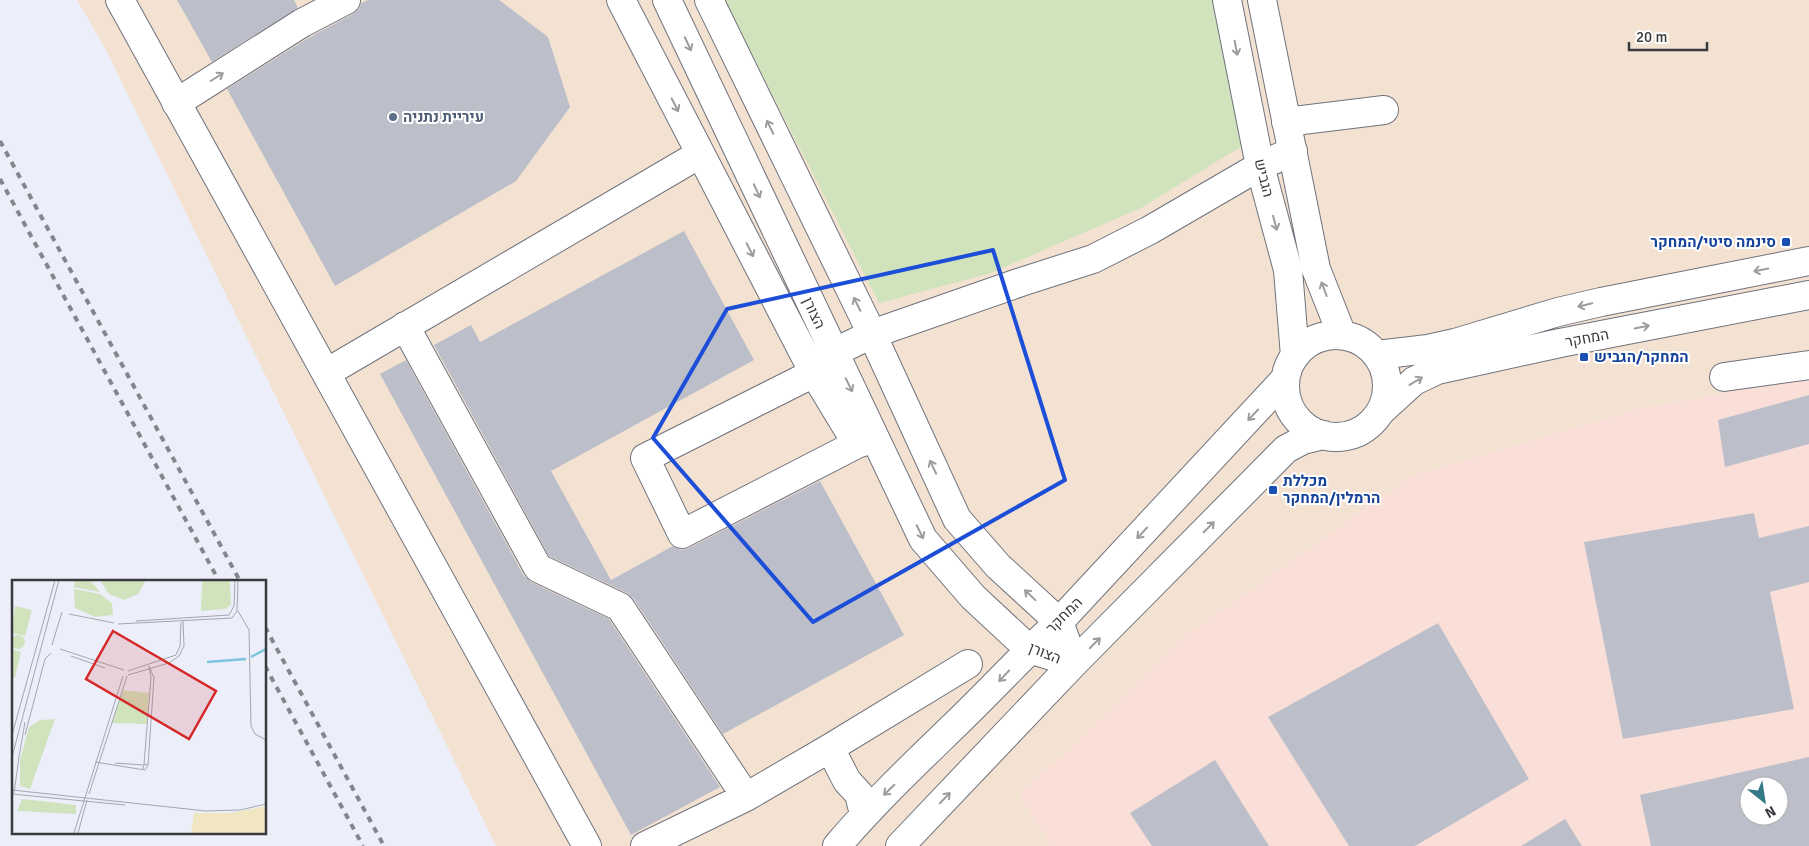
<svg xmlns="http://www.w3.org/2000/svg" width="1809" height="846" viewBox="0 0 1809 846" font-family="Signika,Heebo,sans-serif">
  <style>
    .industrial { fill: #f3e2d1; fill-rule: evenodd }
    .education { fill: #f9dfd8; fill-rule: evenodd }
    .green { fill: #d0e3bd }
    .building { fill: #bcbfc9; fill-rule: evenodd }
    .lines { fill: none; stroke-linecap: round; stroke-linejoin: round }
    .minor-casing { stroke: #70727c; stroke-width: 30 }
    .minor { stroke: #fff; stroke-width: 28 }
    .rail { stroke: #84868d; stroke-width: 4; stroke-dasharray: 6 6; stroke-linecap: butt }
    .oneway { stroke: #9c9c9e }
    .marked { fill: none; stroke: #1d4ed8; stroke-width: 4; stroke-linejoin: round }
    .service-dot { fill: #5c6f8a; stroke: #fff; stroke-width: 2 }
    .transit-dot { fill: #1a4fb4; stroke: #fff; stroke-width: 2 }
    .labels { text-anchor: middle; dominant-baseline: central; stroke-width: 4; stroke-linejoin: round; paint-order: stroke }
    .service-label { font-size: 15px; font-weight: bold; fill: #4e5e75; stroke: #fff; text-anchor: start }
    .street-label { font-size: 15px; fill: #393a3e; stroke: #fff }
    .transit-label { font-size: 15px; font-weight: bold; fill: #164399; stroke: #fff; text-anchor: start }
    .inset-river { fill: none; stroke: #7cc5de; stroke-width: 2.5 }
    .inset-road { fill: none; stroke: #a4a7af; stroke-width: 1 }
    .view { fill: #d62828; fill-opacity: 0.15; stroke: #d62828; stroke-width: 2.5 }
    .inset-edge { fill: none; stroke: #393a3e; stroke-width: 2.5 }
  </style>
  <rect width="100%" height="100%" fill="#eceffa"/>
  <!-- industrial -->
  <path class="industrial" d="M 77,0 L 1809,0 L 1809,846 L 496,846 L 106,50 ZM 1749,786 L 1779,786 L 1779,816 L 1749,816 Z"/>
  <!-- education -->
  <path class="education" d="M 1809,378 L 1809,846 L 1051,846 L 1019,796 L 1188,634 L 1412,476 L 1641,408 ZM 1749,786 L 1779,786 L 1779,816 L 1749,816 Z"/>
  <!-- green -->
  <path class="green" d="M 724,0 L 1212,0 L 1242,146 L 1141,208 L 991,273 L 879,303 Z"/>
  <!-- building -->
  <path class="building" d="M 177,0 L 294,0 L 298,8 L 212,62 Z
    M 368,0 L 499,0 L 548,37 L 570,107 L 516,181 L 335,286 L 227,89 L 310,37 L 353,14 L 359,9 L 361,3 Z
    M 684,231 L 754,360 L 551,471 L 611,580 L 673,546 L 681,550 L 689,548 L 820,481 L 904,635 L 723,734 L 633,598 L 627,593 L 549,556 L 434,345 L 471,325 L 480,342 Z
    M 406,360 L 524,576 L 531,582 L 609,619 L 720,787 L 631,835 L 380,374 Z
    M 1809,395 L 1809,444 L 1725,467 L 1718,420 Z
    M 1754,513 L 1759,538 L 1809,526 L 1809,582 L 1770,592 L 1794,709 L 1623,739 L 1584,542 Z
    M 1438,623 L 1529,779 L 1415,846 L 1349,846 L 1268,717 Z
    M 1809,757 L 1809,846 L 1651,846 L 1640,795 ZM 1749,786 L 1779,786 L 1779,816 L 1749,816 Z
    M 1215,760 L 1269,846 L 1152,846 L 1130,813 Z
    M 1565,819 L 1582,846 L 1521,846 Z"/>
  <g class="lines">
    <defs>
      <path id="minor" d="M 120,0 L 587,846
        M 621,0 L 814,373 L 857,444
        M 667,0 L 923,539 L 973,597 L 1029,649 L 1074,663
        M 709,0 L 872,334 L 957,519 L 998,566 L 1059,622 L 1074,663
        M 1227,0 L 1260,166 L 1288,270 L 1295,356
        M 1262,0 L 1316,269 L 1342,335
        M 176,103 L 302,23 L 346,0
        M 1286,122 L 1384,110
        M 405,326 L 538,568 L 620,607 L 746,797
        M1285 386a51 51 0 1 1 102 0a51 51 0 1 1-102 0Z
        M 1377,355 L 1428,349 L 1455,343 L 1558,312 L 1601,302 L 1809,261
        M 326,373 L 700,154
        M 1724,377 L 1809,365
        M 1380,412 L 1414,381 L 1437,370 L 1560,343 L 1809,295
        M 875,438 L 857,444 L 682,534 L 645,458 L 814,373 L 833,353 L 872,334 L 1021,282 L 1093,259 L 1150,230 L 1260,166 L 1293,151
        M 830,748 L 847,781 L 859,794 L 864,814
        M 645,846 L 746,797 L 830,748 L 968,664
        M 837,846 C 876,800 919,760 962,718 C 995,686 1025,653 1059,622 L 1285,379
        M 900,846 L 1074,663 L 1286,449 L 1303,440 L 1324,435"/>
    </defs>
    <!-- minor casing -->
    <use href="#minor" class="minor-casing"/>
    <!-- minor -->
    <use href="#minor" class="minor"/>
    <!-- rail -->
    <path class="rail" d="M 0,141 L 240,581
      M 0,179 L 219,581
      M 265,627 L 384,846
      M 265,666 L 363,846"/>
  </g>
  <!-- one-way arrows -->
  <defs><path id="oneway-shaft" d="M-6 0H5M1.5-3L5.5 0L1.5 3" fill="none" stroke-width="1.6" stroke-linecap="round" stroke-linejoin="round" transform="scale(1.25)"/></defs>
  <g class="oneway">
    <use href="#oneway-shaft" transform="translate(688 44) rotate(65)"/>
    <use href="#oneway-shaft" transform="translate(1236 48) rotate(79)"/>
    <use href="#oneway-shaft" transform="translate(217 77) rotate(-32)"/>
    <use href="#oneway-shaft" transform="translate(675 105) rotate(63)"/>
    <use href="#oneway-shaft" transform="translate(770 127) rotate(-116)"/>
    <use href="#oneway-shaft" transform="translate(757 191) rotate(65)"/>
    <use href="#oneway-shaft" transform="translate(1275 223) rotate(75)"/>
    <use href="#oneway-shaft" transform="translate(750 250) rotate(63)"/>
    <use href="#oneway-shaft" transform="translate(1761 270) rotate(169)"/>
    <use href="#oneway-shaft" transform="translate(1324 289) rotate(-111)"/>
    <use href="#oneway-shaft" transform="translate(857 304) rotate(-116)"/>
    <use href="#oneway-shaft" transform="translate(1585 305) rotate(166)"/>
    <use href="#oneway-shaft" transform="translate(1642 327) rotate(-11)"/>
    <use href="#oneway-shaft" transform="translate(1416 381) rotate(-31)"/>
    <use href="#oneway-shaft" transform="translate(849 385) rotate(64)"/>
    <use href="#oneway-shaft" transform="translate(1253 415) rotate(133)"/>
    <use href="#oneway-shaft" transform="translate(933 467) rotate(-115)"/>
    <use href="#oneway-shaft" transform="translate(1209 527) rotate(-45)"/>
    <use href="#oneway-shaft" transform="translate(920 532) rotate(64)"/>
    <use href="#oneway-shaft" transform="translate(1142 533) rotate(133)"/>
    <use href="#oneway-shaft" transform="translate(1030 595) rotate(-137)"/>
    <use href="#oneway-shaft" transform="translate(1095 643) rotate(-45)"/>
    <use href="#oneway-shaft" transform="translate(1004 676) rotate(133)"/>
    <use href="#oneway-shaft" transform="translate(889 790) rotate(136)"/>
    <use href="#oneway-shaft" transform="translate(945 798) rotate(-46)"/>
  </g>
  <!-- marked area -->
  <path class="marked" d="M 993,250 L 1065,480 L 813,622 L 653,438 L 727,309 Z"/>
  <!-- markers -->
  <circle class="service-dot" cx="393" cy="117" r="5"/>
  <g class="transit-dot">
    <rect x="1781" y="237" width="10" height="10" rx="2.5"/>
    <rect x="1579" y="352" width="10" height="10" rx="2.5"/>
    <rect x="1268" y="485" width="10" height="10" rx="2.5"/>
  </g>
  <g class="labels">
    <!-- service labels -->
    <g class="service-label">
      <text x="403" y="117">עיריית נתניה</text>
    </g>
    <!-- street labels -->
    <g class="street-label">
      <text transform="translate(1264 178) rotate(76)">הגביש</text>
      <text transform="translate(814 313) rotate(65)">הצורן</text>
      <text transform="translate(1587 338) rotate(-11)">המחקר</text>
      <text transform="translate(1064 615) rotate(-45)">המחקר</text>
      <text transform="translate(1045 653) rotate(22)">הצורן</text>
    </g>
    <!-- transit labels -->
    <g class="transit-label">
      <text x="1776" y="242" text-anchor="end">סינמה סיטי/המחקר</text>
      <text x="1594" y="357">המחקר/הגביש</text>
      <text x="1283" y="481">מכללת<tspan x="1283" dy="17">הרמלין/המחקר</tspan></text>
    </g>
  </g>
  <!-- overview -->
  <g transform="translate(12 580)">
    <rect width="254" height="254" fill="#eceffa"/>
    <path d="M 63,0 L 78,0 L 88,12 L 62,7 ZM 88,0 L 134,0 L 126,14 L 112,20 L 97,14 ZM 190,0 L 218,0 L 219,24 L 214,29 L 189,31 ZM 62,9 L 88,14 L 100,23 L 101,35 L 83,37 L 63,28 ZM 3,26 L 20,30 L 13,56 L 0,53 ZM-1 62a7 7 0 1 1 14 0a7 7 0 1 1-14 0ZM 0,69 L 9,72 L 3,98 L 0,98 ZM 111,110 L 137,113 L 135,144 L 100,143 ZM 43,139 L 18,209 L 8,206 L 8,180 L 17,147 L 28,140 ZM 10,219 L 64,225 L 64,234 L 5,231 Z" fill="#d0e3bd"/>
    <path d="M 254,226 L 254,253 L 179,253 L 182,233 L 219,233 Z" fill="#f0e6c1"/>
    <path class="inset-river" d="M 239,77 L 254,69M 195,82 L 234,79"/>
    <path class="inset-road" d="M 226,31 L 237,50 L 239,146 L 243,154 L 254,160M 57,34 L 102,43M 124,41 L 217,35 L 222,26 L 223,0M 106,44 L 220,38 L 225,31 L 226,0M 40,65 L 50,32M 48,69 L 112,90M 59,76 L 93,88M 116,91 L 164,75 L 168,66 L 169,42M 116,95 L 157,83 L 167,76 L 172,66 L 171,40M 0,155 L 43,0M 13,155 L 33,79 L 39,73M 0,177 L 47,0M 7,177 L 13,142M 83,182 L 133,190 L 136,185 L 132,184 L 131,189M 103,183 L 131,185M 132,184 L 139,98 L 137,86M 136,185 L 142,98 L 137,86M 0,210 L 194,231 L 228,230 L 254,224M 2,213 L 7,177M 0,214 L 113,225M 77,214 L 115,96M 62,253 L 111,96M 66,253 L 75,220"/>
    <path class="view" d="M 101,51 L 204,111 L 177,159 L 74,99 Z"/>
    <rect width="254" height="254" class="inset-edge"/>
  </g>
  <!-- north arrow -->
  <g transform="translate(1764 801) rotate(150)"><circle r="24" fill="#ffffff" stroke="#b0b0b2"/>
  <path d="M0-4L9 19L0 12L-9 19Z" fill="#347a86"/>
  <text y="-8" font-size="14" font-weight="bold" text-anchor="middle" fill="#393a3e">N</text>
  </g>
  <!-- scale -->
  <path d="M1629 42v8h78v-8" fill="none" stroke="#393a3e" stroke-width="2.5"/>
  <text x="1636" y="42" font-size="15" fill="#393a3e" stroke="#ffffff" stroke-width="4" paint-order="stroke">20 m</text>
</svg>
